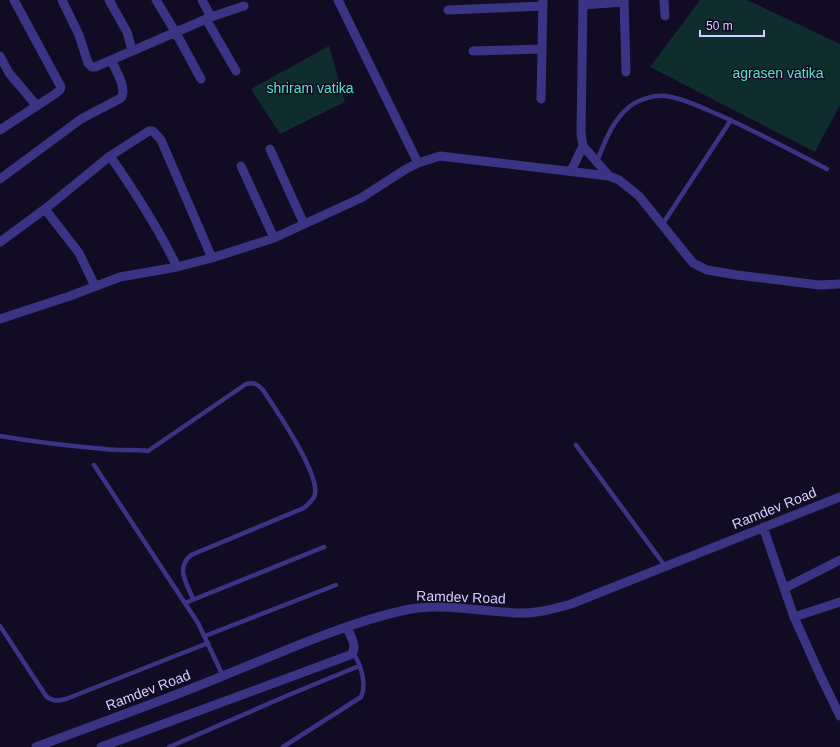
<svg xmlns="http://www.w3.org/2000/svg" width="840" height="747" viewBox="0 0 840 747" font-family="Arial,sans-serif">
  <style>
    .green { fill: #0f2d2d }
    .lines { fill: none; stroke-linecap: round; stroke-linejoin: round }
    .lane { stroke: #3b3485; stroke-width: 4.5 }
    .street { stroke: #3b3485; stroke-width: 9 }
    .labels { text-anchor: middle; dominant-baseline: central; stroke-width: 3; stroke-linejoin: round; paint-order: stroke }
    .park-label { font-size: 14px; fill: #53e6c8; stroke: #110c23 }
    .street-label { font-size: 14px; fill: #d6ceff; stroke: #110c23 }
  </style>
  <rect width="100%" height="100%" fill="#110c23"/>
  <!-- green -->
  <path class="green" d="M 700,0 L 747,0 L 840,44 L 840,105 L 815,152 L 650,67 Z
    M 329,46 L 345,102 L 280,134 L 251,89 Z"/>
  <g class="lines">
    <!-- lane -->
    <path class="lane" d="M 597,161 C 605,142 612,121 629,107 C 639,99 654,95 666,96 C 682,98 696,105 710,111 C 750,128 788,149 827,169
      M 662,225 L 731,120
      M 0,436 C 35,442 69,446 105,449 C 119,451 134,449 148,451 L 246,384 C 254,382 258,384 263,390 C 276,410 319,472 315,494 C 314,500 308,504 304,508 L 191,555 C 175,569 187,583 193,599
      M 576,445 L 665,566
      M 94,465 L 198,623 L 223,676
      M 185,603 L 324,547
      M 0,626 L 46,696 C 53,702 58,701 66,699 L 208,643
      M 205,636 L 336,585
      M 169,747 L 291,694 L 359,666
      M 283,747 L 361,697 C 367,685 361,664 353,653"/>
    <!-- street -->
    <path class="street" d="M 62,0 L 79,35 L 88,63 L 92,67 L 95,67 L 211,17 L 244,6
      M 109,0 L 127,32 L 132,50
      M 156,0 L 176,33 L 201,79
      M 202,0 L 211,17
      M 338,0 L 418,163
      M 583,0 L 581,133 L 583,146 L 609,176
      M 624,0 L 626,72
      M 664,0 L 665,16
      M 583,5 L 624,2
      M 448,10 L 543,6
      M 206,19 L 236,71
      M 473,51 L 542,49
      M 0,56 L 9,73 L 37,106
      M 541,99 L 543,0
      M 0,130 L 55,94 L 60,90 L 61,87 L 14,0
      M 270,149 L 304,224
      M 110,156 C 135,192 158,227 177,267
      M 241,166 L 274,238
      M 571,171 L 583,146
      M 0,179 L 81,119 L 121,98 C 128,89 115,69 111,60
      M 45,209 L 79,253 L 95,286
      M 0,242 L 45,209 L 110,156 L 149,131 L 153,131 L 161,140 L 212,258
      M 0,319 L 70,296 L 120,277 L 177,267 L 212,258 L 274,238 L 361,198 L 406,169 L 418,163 L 440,156 L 609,176 L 619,180 L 639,196 L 693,263 L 707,270 L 737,275 L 819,285 L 840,284
      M 763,527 L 794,617 L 821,677 L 840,716
      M 785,588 L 840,560
      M 794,617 L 840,602
      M 36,747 C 99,723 163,701 225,675 C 283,652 340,625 401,611 C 441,601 483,613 524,613 C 540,613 556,608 571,604 L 840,497
      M 101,747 L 350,655 C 359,648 350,636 347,627"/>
  </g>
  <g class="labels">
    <!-- park labels -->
    <g class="park-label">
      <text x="778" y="73">agrasen vatika</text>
      <text x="310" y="88">shriram vatika</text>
    </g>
    <!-- street labels -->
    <g class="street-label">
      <text transform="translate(774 508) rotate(-22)">Ramdev Road</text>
      <text transform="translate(461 597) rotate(2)">Ramdev Road</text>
      <text transform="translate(148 690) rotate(-21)">Ramdev Road</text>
    </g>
  </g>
  <!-- scale -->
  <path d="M700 30v6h64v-6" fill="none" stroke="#d6ceff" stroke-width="2"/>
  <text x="706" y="30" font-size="12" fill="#d6ceff" stroke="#110c23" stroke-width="3" paint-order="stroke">50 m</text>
</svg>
